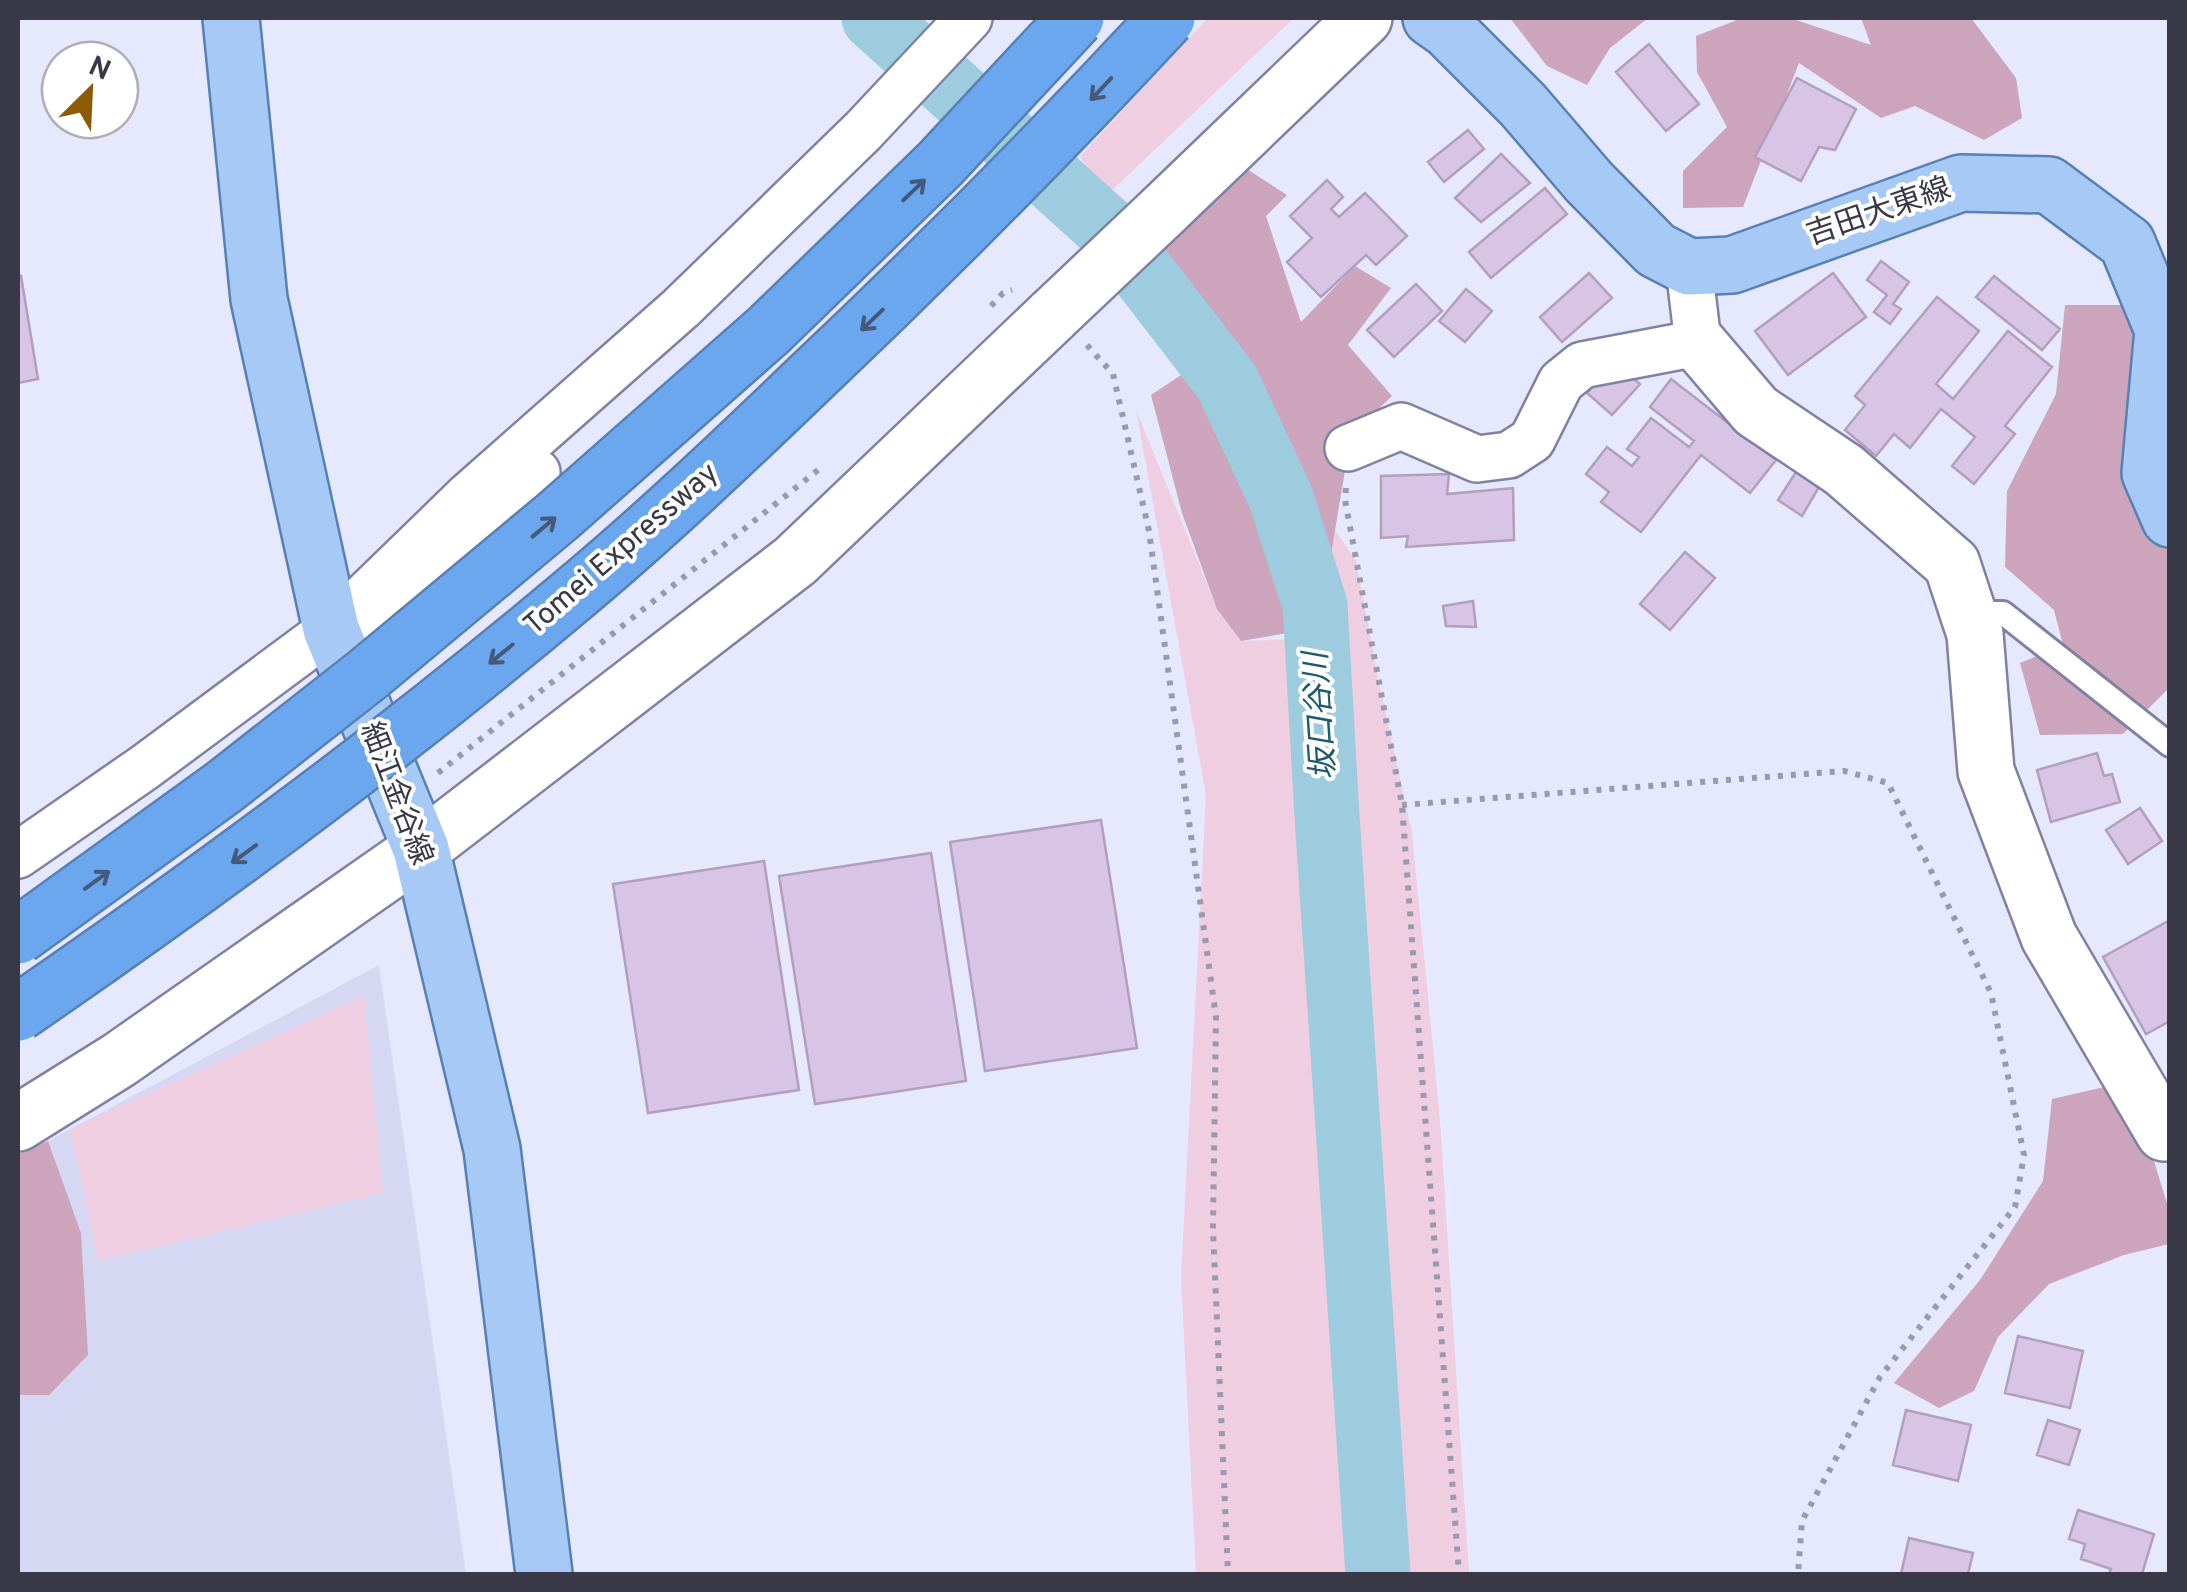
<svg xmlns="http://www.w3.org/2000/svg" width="2187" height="1592" viewBox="0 0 2187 1592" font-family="Overpass,'Noto Sans JP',sans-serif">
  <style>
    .built { fill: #d6d8f3 }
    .green { fill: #f0cee2 }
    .forest { fill: #cca4bb }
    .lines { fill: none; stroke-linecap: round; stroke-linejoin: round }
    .river { stroke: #9cccde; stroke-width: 65 }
    .building { fill: #d8c4e5; stroke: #b29ebe; stroke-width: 2.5 }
    .service-casing { stroke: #8082a3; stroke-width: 28 }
    .minor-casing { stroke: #8082a3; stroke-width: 50 }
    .tertiary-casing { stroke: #8082a3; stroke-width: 60 }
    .primary-casing { stroke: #5880b4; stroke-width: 60 }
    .path { stroke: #999aad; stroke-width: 6; stroke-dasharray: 5 8; stroke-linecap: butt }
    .service { stroke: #fff; stroke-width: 22 }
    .minor { stroke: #fff; stroke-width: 45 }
    .tertiary { stroke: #fff; stroke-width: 55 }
    .primary { stroke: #a6caf5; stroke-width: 55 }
    .tertiary-bridge-casing { stroke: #8082a3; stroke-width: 60; stroke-linecap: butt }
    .motorway-bridge-casing { stroke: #5880b4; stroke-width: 60; stroke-linecap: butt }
    .tertiary-bridge { stroke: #fff; stroke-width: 55 }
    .motorway-bridge { stroke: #6aa7ee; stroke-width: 55 }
    .oneway { stroke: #475979 }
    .labels { text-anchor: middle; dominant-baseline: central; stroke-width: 8; stroke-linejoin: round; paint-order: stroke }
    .street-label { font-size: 30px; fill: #383847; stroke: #fff }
    .water-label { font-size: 32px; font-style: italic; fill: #1d5a6e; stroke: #fff }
  </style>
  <rect width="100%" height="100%" fill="#e6e8fe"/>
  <!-- built -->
  <path class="built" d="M 379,965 L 466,1574 L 18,1574 L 18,1157 Z"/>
  <!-- green -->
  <path class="green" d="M 1208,18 L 1294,18 L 1107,195 L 1080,157 Z
    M 1136,410 L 1217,608 L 1241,641 L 1307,639 L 1335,530 L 1356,561 L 1379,682 L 1412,833 L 1440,1120 L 1469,1574 L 1196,1574 L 1181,1277 L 1206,795 Z
    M 364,996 L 383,1193 L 98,1261 L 70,1129 Z"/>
  <!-- forest -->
  <path class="forest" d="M 1510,18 L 1648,18 L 1610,48 L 1587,85 L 1547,66 Z
    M 1742,18 L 1790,18 L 1871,45 L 1861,18 L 1971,18 L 2016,78 L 2022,118 L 1984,140 L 1915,106 L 1881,118 L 1799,63 L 1743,207 L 1683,208 L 1683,171 L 1727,127 L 1697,72 L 1696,36 Z
    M 1239,164 L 1287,195 L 1266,216 L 1301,322 L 1355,266 L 1391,288 L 1348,345 L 1392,396 L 1351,435 L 1327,578 L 1293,632 L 1241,641 L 1217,609 L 1182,513 L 1151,395 L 1234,340 L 1163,277 L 1165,236 Z
    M 2065,305 L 2133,305 L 2169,518 L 2170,687 L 2123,734 L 2040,735 L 2020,663 L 2063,645 L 2054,610 L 2005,567 L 2007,491 L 2056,394 Z
    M 2109,1086 L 2142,1122 L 2169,1210 L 2169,1244 L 2124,1255 L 2049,1284 L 1998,1337 L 1974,1391 L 1939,1408 L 1894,1383 L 1980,1280 L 2043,1181 L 2052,1099 Z
    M 48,1141 L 81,1233 L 88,1355 L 49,1395 L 18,1395 L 18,1154 Z"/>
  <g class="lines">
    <!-- river -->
    <path class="river" d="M 874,18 L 1112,233 L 1227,382 L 1281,498 L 1315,605 L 1327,816 L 1378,1574"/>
  </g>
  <!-- building -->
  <path class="building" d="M 1649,44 L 1699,104 L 1666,131 L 1616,72 Z
    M 1797,78 L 1856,109 L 1835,150 L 1819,147 L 1801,181 L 1755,157 Z
    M 1468,130 L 1484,149 L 1444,182 L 1428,162 Z
    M 1501,154 L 1530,183 L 1481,222 L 1455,198 Z
    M 1327,180 L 1343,197 L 1331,209 L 1339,217 L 1365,193 L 1407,236 L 1376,265 L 1366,255 L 1321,297 L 1287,262 L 1312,238 L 1290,216 Z
    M 1545,188 L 1567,214 L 1491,278 L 1469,252 Z
    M 1881,261 L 1909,282 L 1893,304 L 1901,309 L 1890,324 L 1874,312 L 1887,295 L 1867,280 Z
    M 1589,273 L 1612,298 L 1562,342 L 1540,317 Z
    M 1833,273 L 1866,317 L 1788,375 L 1755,331 Z
    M 21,276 L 38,379 L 18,383 L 18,277 Z
    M 1994,276 L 2060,329 L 2042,350 L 1976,297 Z
    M 1416,284 L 1442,311 L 1394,357 L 1367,330 Z
    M 1466,289 L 1492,311 L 1465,342 L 1439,321 Z
    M 1937,297 L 1979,331 L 1936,384 L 1953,399 L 2008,331 L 2052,367 L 2005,426 L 2015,434 L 1974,484 L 1952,466 L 1975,437 L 1941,409 L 1910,448 L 1894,434 L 1876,456 L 1845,430 L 1865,405 L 1855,396 Z
    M 1614,362 L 1640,384 L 1612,415 L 1587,393 Z
    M 1671,379 L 1776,460 L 1750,493 L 1701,455 L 1641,532 L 1601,502 L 1609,492 L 1586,474 L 1607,447 L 1632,466 L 1639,457 L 1627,449 L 1651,418 L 1689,447 L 1694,441 L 1650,407 Z
    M 1796,472 L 1819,487 L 1802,516 L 1778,500 Z
    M 1449,474 L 1447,494 L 1513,488 L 1514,540 L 1406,547 L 1408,536 L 1381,538 L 1381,476 Z
    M 1685,552 L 1715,578 L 1670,630 L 1640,604 Z
    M 1473,601 L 1476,627 L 1446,626 L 1443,606 Z
    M 2097,753 L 2104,776 L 2112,774 L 2120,802 L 2051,822 L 2037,770 Z
    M 2140,808 L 2162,841 L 2128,864 L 2106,830 Z
    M 1101,820 L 1137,1048 L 985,1071 L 950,842 Z
    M 931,853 L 966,1081 L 815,1104 L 779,876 Z
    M 764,861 L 799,1090 L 648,1113 L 613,884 Z
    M 2170,920 L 2170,1021 L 2146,1034 L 2103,957 Z
    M 2018,1336 L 2083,1351 L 2070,1408 L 2005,1393 Z
    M 1906,1410 L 1971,1425 L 1958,1481 L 1893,1465 Z
    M 2048,1420 L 2080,1430 L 2069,1465 L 2037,1455 Z
    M 2078,1510 L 2154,1534 L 2142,1574 L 2109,1574 L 2111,1569 L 2081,1559 L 2085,1544 L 2069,1539 Z
    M 1909,1538 L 1973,1553 L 1968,1574 L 1901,1574 Z"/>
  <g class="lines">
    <defs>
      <path id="service" d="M 1970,613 L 2003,613 L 2170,745"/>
      <path id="minor" d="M 1348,448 L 1401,426 L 1477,459 L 1509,455 L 1532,440 L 1561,382 L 1582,365 L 1698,343 L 1689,267
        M 344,663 L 537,472
        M 18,855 L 145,767 L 331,629 L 469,495 L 681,308 L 863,131 L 969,18"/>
      <path id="tertiary" d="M 1164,210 L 1364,18
        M 1698,343 L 1756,411 L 1844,470 L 1952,564 L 1975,634 L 1986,771 L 2049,937 L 2164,1133
        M 18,1123 L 119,1060 L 421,849 L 795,561 L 1053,315"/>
      <path id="primary" d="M 231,18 L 259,299 L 331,629 L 421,849 L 492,1149 L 544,1574
        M 1431,18 L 1448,30 L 1523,105 L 1589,182 L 1656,250 L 1689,267 L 1732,265 L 1961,183 L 2049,185 L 2127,243 L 2163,330 L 2150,473 L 2170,519"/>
    </defs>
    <!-- service casing -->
    <use href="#service" class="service-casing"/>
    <!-- minor casing -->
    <use href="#minor" class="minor-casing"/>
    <!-- tertiary casing -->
    <use href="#tertiary" class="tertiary-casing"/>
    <!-- primary casing -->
    <use href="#primary" class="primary-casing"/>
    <!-- path -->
    <path class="path" d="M 991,306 L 1003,293 L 1012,290
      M 1087,345 L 1113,374 L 1149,531 L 1216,1017 L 1213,1229 L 1228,1574
      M 1346,488 L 1345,500 L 1402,805 L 1459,1574
      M 438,773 L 823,466
      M 1402,805 L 1844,771 L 1888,783 L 1991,993 L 2024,1155 L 2015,1207 L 1880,1377 L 1802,1521 L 1798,1574"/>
    <!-- service -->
    <use href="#service" class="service"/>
    <!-- minor -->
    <use href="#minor" class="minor"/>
    <!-- tertiary -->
    <use href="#tertiary" class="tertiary"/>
    <!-- primary -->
    <use href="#primary" class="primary"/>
    <defs>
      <path id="tertiary-bridge" d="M 1053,315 L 1164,210"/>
      <path id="motorway-bridge" d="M 18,936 L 224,787 L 367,675 L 558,516 L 769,330 L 940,164 L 1076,18
        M 18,1013 C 207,883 392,747 568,599 C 651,530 729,456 806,382 C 931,264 1051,143 1167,18"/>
    </defs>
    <!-- tertiary-bridge casing -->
    <use href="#tertiary-bridge" class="tertiary-bridge-casing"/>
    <!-- motorway-bridge casing -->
    <use href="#motorway-bridge" class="motorway-bridge-casing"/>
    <!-- tertiary-bridge -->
    <use href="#tertiary-bridge" class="tertiary-bridge"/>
    <!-- motorway-bridge -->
    <use href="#motorway-bridge" class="motorway-bridge"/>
  </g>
  <!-- one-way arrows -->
  <defs><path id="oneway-shaft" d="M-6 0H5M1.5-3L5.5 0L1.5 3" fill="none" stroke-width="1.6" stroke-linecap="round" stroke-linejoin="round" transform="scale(2.5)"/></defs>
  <g class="oneway">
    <use href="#oneway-shaft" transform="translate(1101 89) rotate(133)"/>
    <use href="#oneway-shaft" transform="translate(914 190) rotate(-44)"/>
    <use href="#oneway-shaft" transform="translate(872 320) rotate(136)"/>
    <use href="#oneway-shaft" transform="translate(544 527) rotate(-40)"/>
    <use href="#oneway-shaft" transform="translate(501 654) rotate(141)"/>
    <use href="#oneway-shaft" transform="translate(244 854) rotate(144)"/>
    <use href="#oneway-shaft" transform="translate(97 880) rotate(-36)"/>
  </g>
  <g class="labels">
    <!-- street labels -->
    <g class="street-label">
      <text transform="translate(1879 213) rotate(-19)">吉田大東線</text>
      <text transform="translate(622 550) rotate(-41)">Tomei Expressway</text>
      <text transform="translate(395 794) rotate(69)">細江金谷線</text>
    </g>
    <!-- water labels -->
    <g class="water-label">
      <text transform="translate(1322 716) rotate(-94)">坂口谷川</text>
    </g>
  </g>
  <!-- border -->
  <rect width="2187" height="1592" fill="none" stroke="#383847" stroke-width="40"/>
  <!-- north arrow -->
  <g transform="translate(90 90) rotate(24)"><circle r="48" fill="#ffffff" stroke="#afafb5" stroke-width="2.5"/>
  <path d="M0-8L18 38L0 25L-18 38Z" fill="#8c5b05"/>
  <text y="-15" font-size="28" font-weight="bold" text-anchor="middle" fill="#383847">N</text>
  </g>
</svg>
